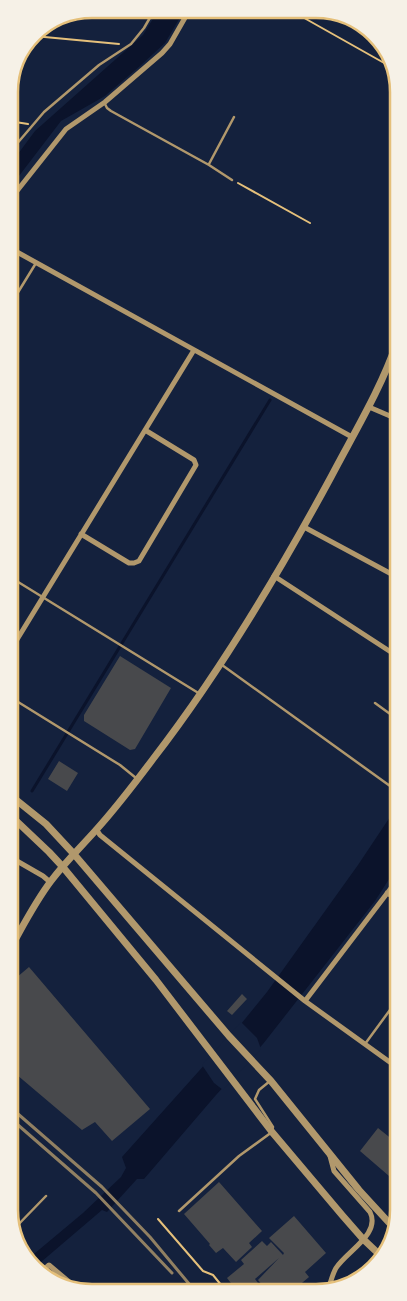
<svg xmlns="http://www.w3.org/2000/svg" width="407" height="1301" viewBox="0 0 407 1301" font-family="Ubuntu,sans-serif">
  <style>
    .water { fill: #0b132b }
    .pier { fill: #14213d }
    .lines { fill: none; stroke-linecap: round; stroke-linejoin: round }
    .stream { stroke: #0b132b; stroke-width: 3 }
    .building { fill: #48494c }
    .path { stroke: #e5c07b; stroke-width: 2 }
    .service { stroke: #b1986c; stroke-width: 2.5 }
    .minor { stroke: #b1986c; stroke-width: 5 }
    .tertiary { stroke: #b1986c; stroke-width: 7 }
    .rail { stroke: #918062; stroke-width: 3 }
    .rim { fill: none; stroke: #e5c07b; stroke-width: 2.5 }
  </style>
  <rect width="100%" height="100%" fill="#14213d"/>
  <!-- water -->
  <path class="water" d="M 159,9 L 185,9 L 165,43 L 140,66 L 105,96 L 61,121 L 9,189 L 9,166 L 35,131 L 143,35 Z
    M 398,805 L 398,865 L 375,901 L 263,1044 L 216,1095 L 144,1179 L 137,1179 L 107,1212 L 102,1210 L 34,1268 L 33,1268 L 28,1259 L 83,1213 L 121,1177 L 126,1168 L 122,1157 L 241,1024 L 267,992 L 358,865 Z"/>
  <!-- pier -->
  <path class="pier" d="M 241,1022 L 257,1038 L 261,1049 L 223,1090 L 214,1083 L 202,1065 Z"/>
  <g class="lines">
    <!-- stream -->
    <path class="stream" d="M 32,791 L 270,400"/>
  </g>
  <!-- building -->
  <path class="building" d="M 120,656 L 171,688 L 135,749 L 130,750 L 84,721 L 84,715 Z
    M 59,761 L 78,773 L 67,791 L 48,779 Z
    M 29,967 L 150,1109 L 112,1141 L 95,1122 L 82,1130 L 10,1069 L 10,1055 L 14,1052 L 10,1047 L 10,983 Z
    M 242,994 L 247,999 L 232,1015 L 227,1011 Z
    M 378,1128 L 398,1144 L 398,1165 L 389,1176 L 360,1151 Z
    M 219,1182 L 262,1231 L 249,1243 L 252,1247 L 236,1262 L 223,1248 L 216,1253 L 209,1245 L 210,1244 L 184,1214 Z
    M 294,1216 L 326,1253 L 305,1272 L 309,1277 L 296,1288 L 292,1283 L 284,1291 L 267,1291 L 258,1280 L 279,1258 L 255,1279 L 264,1291 L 237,1291 L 227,1278 L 244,1264 L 241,1260 L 262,1241 L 267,1246 L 271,1242 L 283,1255 L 284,1253 L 269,1238 Z"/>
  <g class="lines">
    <!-- path -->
    <path class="path" d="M 290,10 L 393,68
      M 34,36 L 119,44
      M 9,121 L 28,124
      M 238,183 L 310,223
      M 158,1219 L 203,1271 L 213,1275 L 226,1291"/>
    <!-- service -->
    <path class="service" d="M 105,104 L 107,108 L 111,111 L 209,165 L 232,180
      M 9,153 L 44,112 L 99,65 L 131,44 L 144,28 L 155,9
      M 209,164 L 234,117
      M 9,307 L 36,263
      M 10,577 L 200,694
      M 222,665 L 397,791
      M 10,697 L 120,765 L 136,778
      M 375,703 L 397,719
      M 365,1044 L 398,999
      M 179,1211 L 239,1156 L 272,1132 L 273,1127 L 255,1099 L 259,1090 L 270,1081
      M 13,1230 L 46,1196"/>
    <!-- minor -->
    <path class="minor" d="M 9,201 L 66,129 L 105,102 L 162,53 L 170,44 L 190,9
      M 9,244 L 17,252 L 352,437
      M 369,407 L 397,419
      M 304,527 L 397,577
      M 81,534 L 129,563 L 134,563 L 139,561 L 196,465 L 194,460 L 145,430
      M 274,576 L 397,656
      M 10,651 L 194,350
      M 392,652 L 397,642
      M 96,829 L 100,835 L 305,1001 L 398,1068
      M 10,857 L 43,876 L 50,882
      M 387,893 L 398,900
      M 305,1001 L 398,879
      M 41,1272 L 49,1265 L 80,1291
      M 328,1291 C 330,1284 332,1275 336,1268 C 347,1251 381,1234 370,1212 L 334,1171 L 330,1156"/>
    <!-- tertiary -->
    <path class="tertiary" d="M 10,795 L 46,824 L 73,853 L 229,1036 L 271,1081 L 359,1190 L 393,1227
      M 10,815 L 49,852 L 62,866 L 156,980 L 272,1132 L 342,1215 L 363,1239 L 381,1256
      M 10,949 C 23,926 35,902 51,881 C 65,862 81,847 96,830 C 116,808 135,783 153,759 C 221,671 278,575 331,477 C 354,433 381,389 397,342"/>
    <!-- rail -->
    <path class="rail" d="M 10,1107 L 102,1187 L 150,1237 L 195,1291
      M 10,1118 L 96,1193 L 172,1273"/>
  </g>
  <!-- crop -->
  <path d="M0 0H407V1301H0ZM92 18H316A74 74 0 0 1 390 92V1210A74 74 0 0 1 316 1284H92A74 74 0 0 1 18 1210V92A74 74 0 0 1 92 18Z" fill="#f6f1e7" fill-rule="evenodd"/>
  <path class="rim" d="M92 18H316A74 74 0 0 1 390 92V1210A74 74 0 0 1 316 1284H92A74 74 0 0 1 18 1210V92A74 74 0 0 1 92 18Z"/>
</svg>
